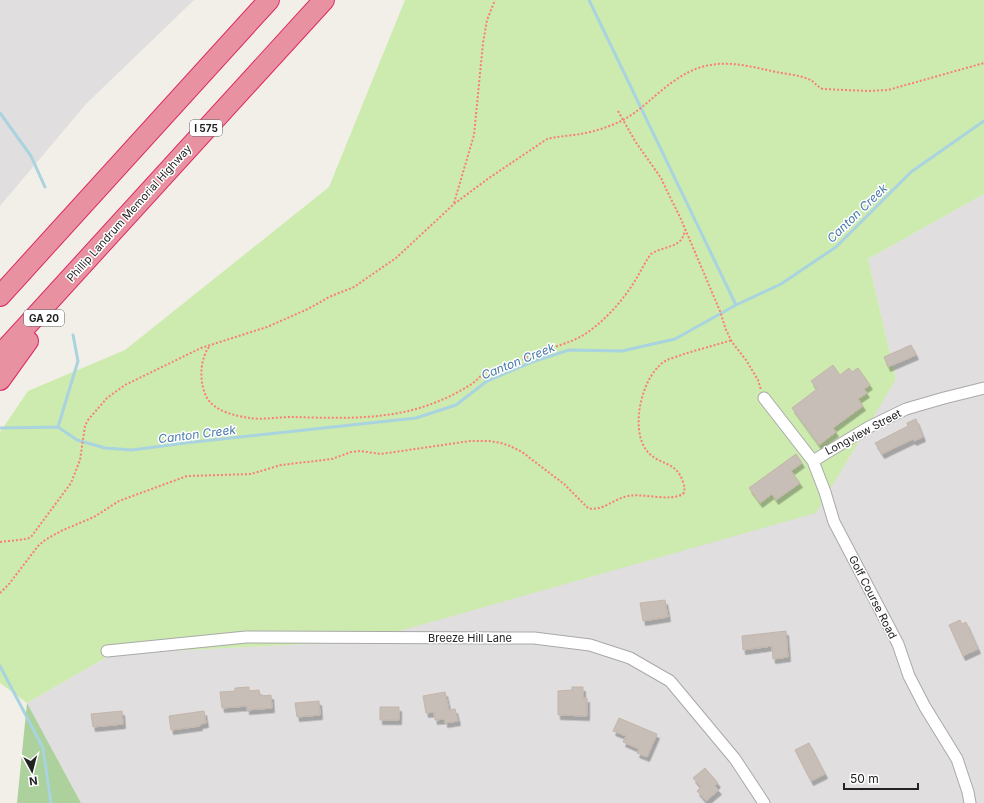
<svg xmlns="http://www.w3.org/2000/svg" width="984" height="803" viewBox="0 0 984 803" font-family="Inter,sans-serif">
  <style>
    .residential { fill: #e0dede }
    .grass { fill: #cdebaf }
    .forest { fill: #acd19d }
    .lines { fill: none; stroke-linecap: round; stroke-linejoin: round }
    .stream { stroke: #a9d3df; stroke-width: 3 }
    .building { fill: #c7beb7; stroke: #c4b5aa; filter: url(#shadow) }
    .minor-casing { stroke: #a9a9a9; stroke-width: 13 }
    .motorway-casing { stroke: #dd2866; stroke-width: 22 }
    .path { stroke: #fb7e70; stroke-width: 2; stroke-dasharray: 2 2; stroke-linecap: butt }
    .minor { stroke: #fff; stroke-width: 11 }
    .motorway { stroke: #e891a1; stroke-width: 20 }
    .labels { text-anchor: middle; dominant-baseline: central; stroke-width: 3; stroke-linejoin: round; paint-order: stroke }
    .shield { fill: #fff; stroke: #646464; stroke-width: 1 }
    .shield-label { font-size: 10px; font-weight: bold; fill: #222 }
    .street-label { font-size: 11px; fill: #222; stroke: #fff }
    .water-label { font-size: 12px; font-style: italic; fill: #497aab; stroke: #fff }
  </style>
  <defs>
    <filter id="shadow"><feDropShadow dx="2.5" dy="4.5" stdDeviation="0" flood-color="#0004"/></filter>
  </defs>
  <rect width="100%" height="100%" fill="#f2efe8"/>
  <!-- residential -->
  <path class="residential" d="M 0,0 L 194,0 L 86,104 L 0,206 Z
    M 984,194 L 984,803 L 81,803 L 27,703 L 112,654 L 364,641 L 896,379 L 868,259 Z"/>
  <!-- grass -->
  <path class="grass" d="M 405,0 L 984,0 L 984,194 L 868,259 L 896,379 L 816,513 L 364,641 L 112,654 L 27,703 L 0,683 L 0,432 L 28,391 L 125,350 L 329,187 Z"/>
  <!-- forest -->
  <path class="forest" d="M 27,703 L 81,803 L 17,803 Z"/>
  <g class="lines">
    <!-- stream -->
    <path class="stream" d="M 589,0 L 736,305
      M 0,113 L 31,156 L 45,187
      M 58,427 L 78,361 L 73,335
      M 0,428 L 58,427 L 77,440 L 105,448 L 132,450 L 185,443 L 416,418 L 456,405 L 487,381 L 532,362 L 569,350 L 622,351 L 675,339 L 736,305 L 781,284 L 836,247 L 911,172 L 984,121
      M 0,666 L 43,748 L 51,803"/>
  </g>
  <!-- building -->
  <path class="building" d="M 911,345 L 916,355 L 888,367 L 884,357 Z
    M 833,365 L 840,375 L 849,368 L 852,372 L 858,368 L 870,385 L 864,389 L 867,393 L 858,399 L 863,406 L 833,428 L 836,432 L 819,445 L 792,408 L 817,389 L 811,381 Z
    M 916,419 L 923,437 L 914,441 L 913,439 L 882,454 L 875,443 L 908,426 L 907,423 Z
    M 796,454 L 802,463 L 791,471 L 800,483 L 776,500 L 772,494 L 760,503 L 749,488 Z
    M 665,600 L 668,617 L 643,621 L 640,603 Z
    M 960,620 L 962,624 L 966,622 L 978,649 L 963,656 L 949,625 Z
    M 786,631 L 788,657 L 773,659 L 772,646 L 743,650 L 742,636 Z
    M 249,687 L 249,691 L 259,690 L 260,696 L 271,695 L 272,708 L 247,710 L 247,706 L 222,708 L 220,692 L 235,691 L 235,688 Z
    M 572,687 L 583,687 L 583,698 L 587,698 L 587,716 L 558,715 L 558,691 L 572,690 Z
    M 445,692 L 449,710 L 455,709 L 458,721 L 445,723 L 445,719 L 435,720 L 434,712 L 426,713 L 423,696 Z
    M 319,701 L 320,715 L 297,717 L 295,703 Z
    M 380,707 L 399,707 L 399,720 L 380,720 Z
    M 122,711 L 123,724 L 93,727 L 91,714 Z
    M 204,711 L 206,723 L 200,724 L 200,726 L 171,730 L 169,716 Z
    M 619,718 L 657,734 L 647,757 L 637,753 L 639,749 L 623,742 L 626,736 L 613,731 Z
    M 809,743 L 825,774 L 811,781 L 795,750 Z
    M 705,768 L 718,783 L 715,786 L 719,790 L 706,801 L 697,791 L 701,787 L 693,778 Z"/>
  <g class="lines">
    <defs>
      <path id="minor" d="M 764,398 L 813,461 L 825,492 L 834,522 L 898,644 L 909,676 L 925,707 L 957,759 L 968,792 L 970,803
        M 813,461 L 869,427 L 906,409 L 944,398 L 984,388
        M 107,651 L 246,637 L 534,638 L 590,645 L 630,658 L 670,681 L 735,759 L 764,803"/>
      <path id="motorway" d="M 0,296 L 269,0
        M 0,355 L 324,0
        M 0,380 L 28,341"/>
    </defs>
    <!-- minor casing -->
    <use href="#minor" class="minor-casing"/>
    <!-- motorway casing -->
    <use href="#motorway" class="motorway-casing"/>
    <!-- path -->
    <path class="path" d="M 618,111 L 635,141 L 661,178 L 667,191 L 680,217 L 720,311 L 726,330 L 732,342 L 746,360 L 758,380 L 761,390
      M 454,203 L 474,135 L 483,43 L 487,20 L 495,0
      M 209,347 C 200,359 199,382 206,396 C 213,411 235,416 250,418 C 262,420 279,417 292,417 C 331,418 374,420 412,410 C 432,405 453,396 470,385 C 477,381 482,373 489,370 C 493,368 499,369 504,368 C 514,365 524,358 534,354 C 550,348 567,344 582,336 C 603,323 623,301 636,279 C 641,271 645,262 651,254 C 665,245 682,249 685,230
      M 0,542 L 27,539 L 31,537 L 71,483 L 80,460 L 85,426 L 88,420 L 107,398 L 125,385 L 201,348 L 267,327 L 308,309 L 329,297 L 354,287 L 396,258 L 454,204 L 489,178 L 547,139 C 558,136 569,136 580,134 C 593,132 609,127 621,121 C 641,111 655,94 674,81 C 709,56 736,63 776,72 C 786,74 799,75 808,79 C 815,81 815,86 823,89 L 868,91 L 888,90 L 984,63
      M 0,593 L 9,584 L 38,546 L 45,540 L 61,531 L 94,517 L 119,501 L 187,476 L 251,474 L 281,465 L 332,459 L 351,452 L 360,451 L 381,454 L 470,441 L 489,441 L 501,443 L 510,446 L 522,452 L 564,484 L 588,508 C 602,512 613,499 628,496 C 645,493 669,502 683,494 C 685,490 685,487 683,482 C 676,460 659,466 647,451 C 629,429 642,373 667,360 C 672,358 679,356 684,354 C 700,349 716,345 732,340"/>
    <!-- minor -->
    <use href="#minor" class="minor"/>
    <!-- motorway -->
    <use href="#motorway" class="motorway"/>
  </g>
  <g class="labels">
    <!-- shield labels -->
    <g class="shield">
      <rect x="190" y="120" width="32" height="16" rx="3"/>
      <rect x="24" y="310" width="40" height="16" rx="3"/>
    </g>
    <g class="shield-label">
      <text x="206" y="128">I 575</text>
      <text x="44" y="318">GA 20</text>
    </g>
    <!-- street labels -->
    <g class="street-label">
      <text transform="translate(129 213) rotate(-48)">Phillip Landrum Memorial Highway</text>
      <text transform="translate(863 432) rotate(-28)">Longview Street</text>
      <text transform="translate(873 597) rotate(63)">Golf Course Road</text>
      <text x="470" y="638">Breeze Hill Lane</text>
    </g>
    <!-- water labels -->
    <g class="water-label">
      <text transform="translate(857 213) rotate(-44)">Canton Creek</text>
      <text transform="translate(518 361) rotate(-22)">Canton Creek</text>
      <text transform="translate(197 434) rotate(-7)">Canton Creek</text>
    </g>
  </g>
  <!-- north arrow -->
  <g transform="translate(32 771) rotate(173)" stroke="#ffffff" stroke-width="3" paint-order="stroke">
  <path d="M0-3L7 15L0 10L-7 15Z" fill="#222222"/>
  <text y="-6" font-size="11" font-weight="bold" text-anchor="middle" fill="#222222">N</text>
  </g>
  <!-- scale -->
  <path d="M844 783v6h74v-6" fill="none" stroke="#222222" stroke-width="2"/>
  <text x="850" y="783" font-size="12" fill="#222222" stroke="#ffffff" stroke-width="3" paint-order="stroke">50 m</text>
</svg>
